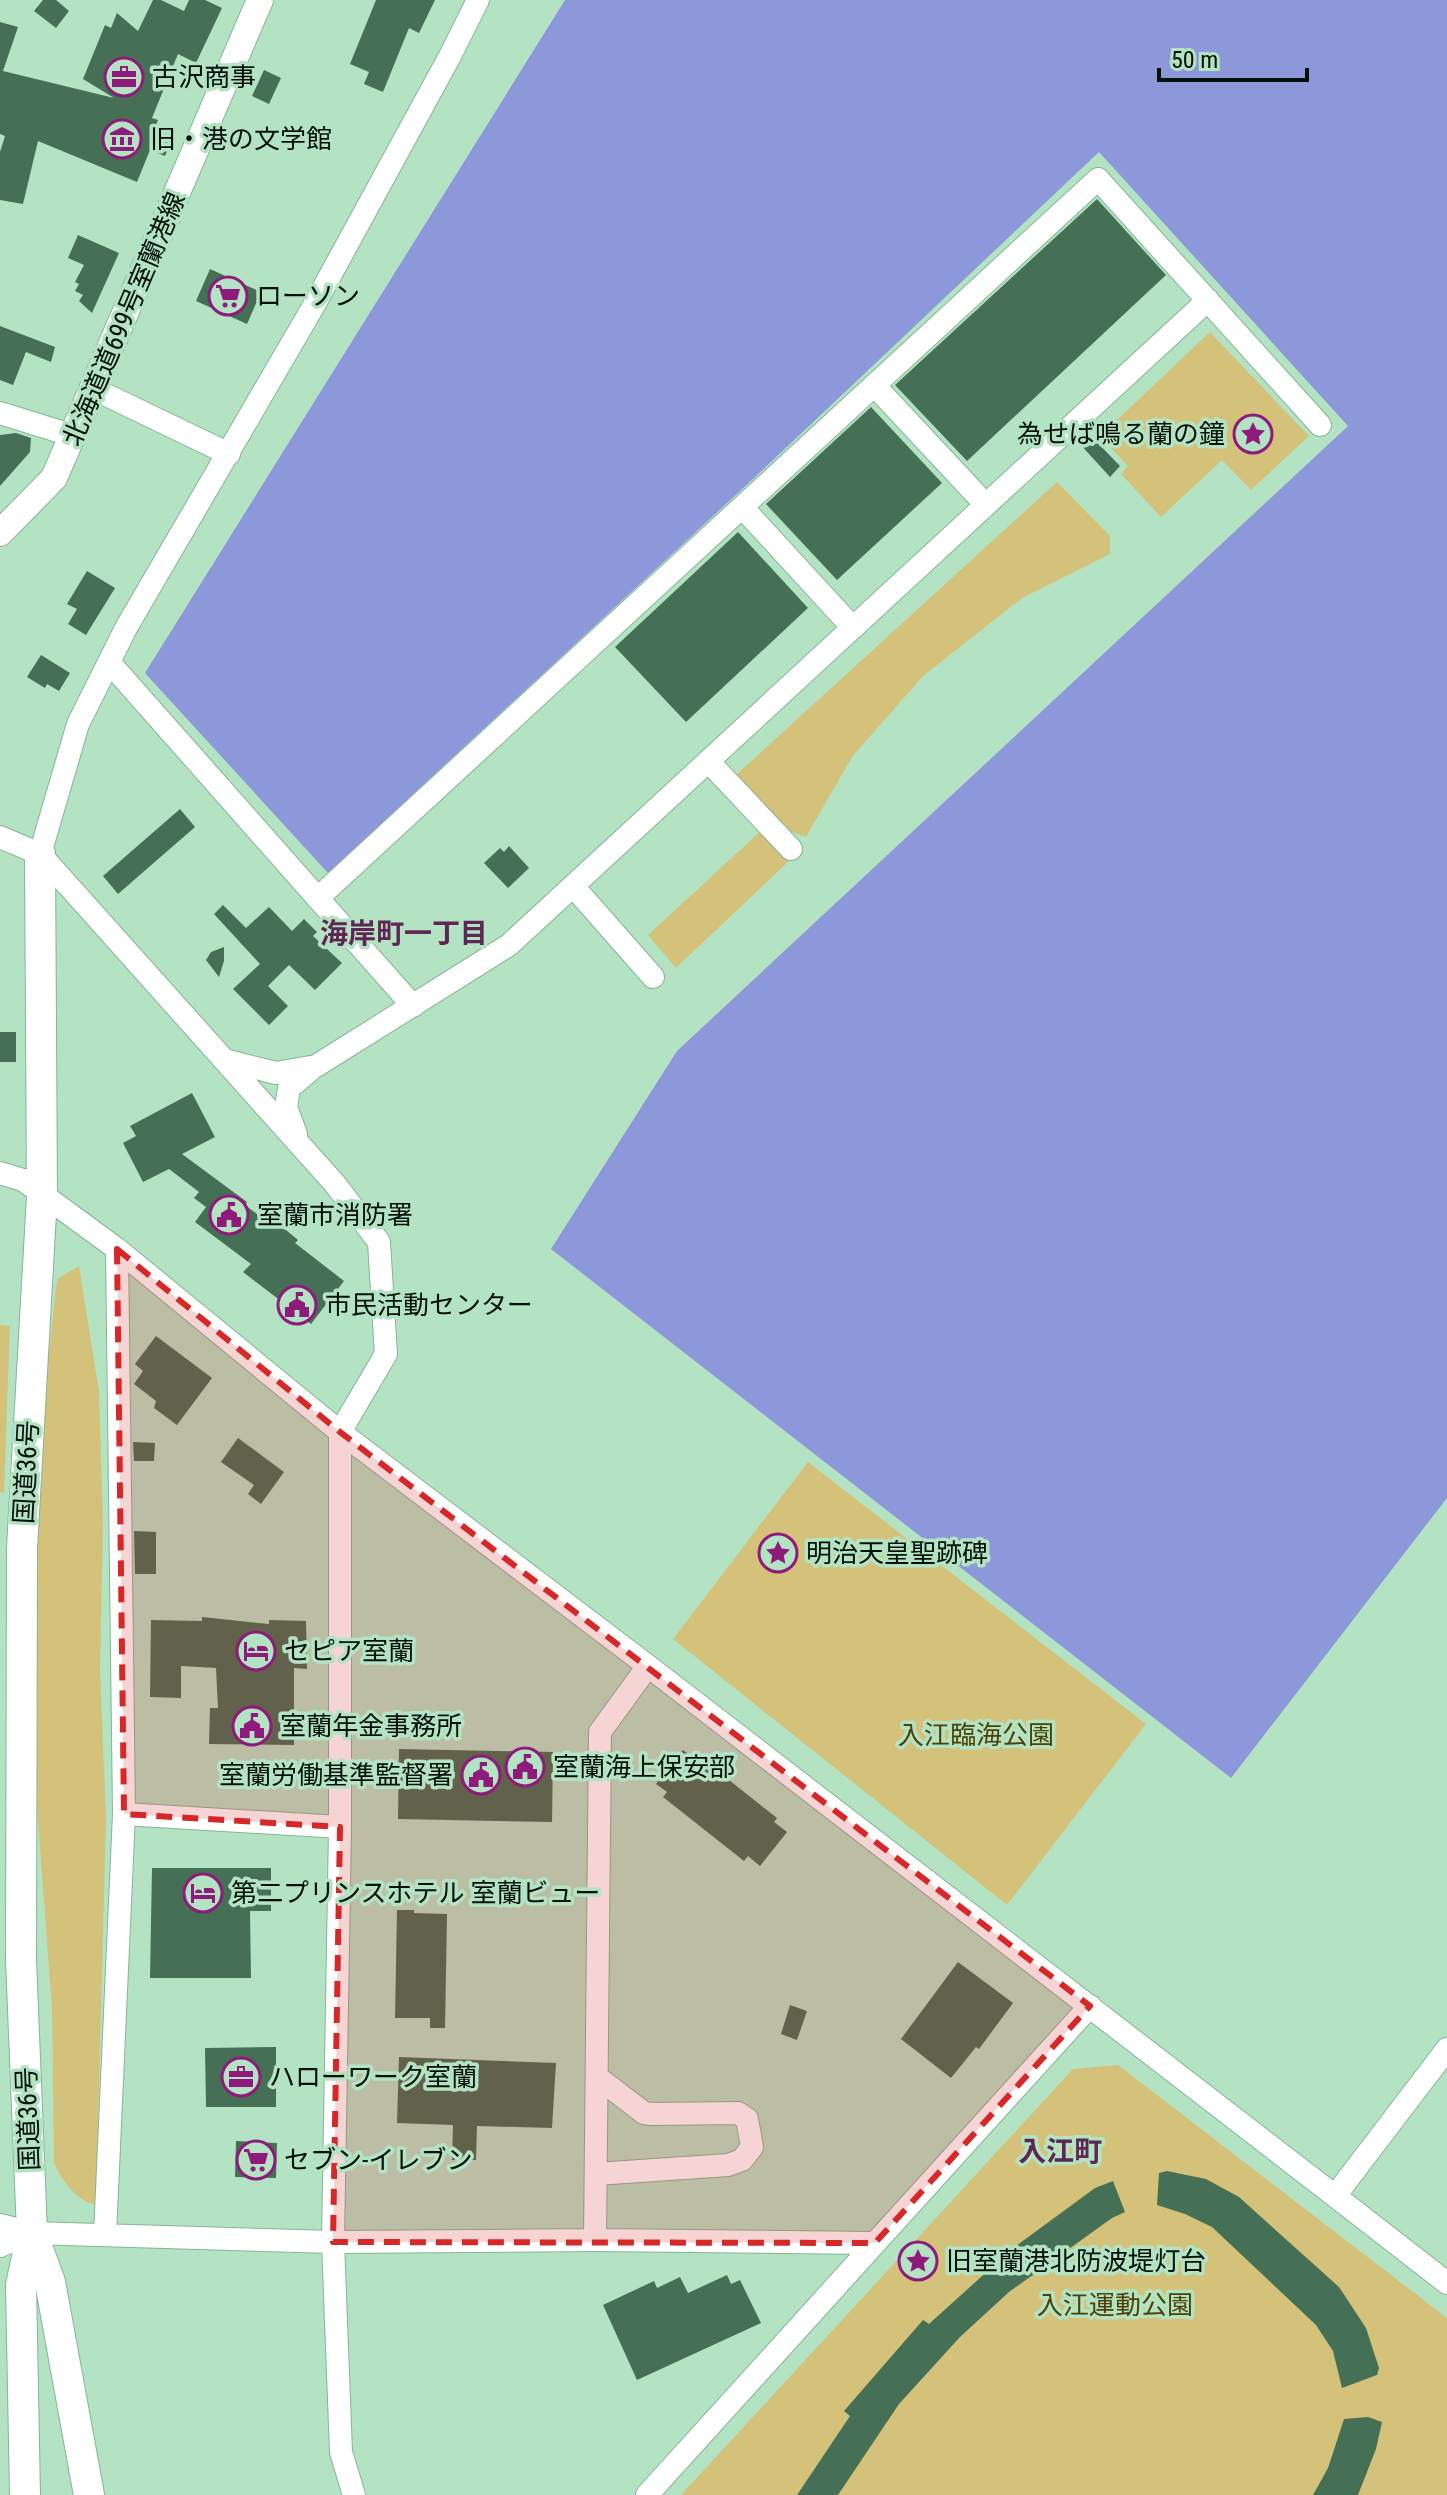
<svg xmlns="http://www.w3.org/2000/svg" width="1447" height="2495" viewBox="0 0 1447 2495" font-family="'Roboto Condensed','Noto Sans JP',sans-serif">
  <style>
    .green { fill: #d4c27a }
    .water { fill: #8c98d9 }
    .building { fill: #457055 }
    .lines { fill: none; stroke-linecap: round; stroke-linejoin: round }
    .minor-casing { stroke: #87b497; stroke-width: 24 }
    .major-casing { stroke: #87b497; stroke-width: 28 }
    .highway-casing { stroke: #87b497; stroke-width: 32 }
    .minor { stroke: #fff; stroke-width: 22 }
    .major { stroke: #fff; stroke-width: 26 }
    .highway { stroke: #fff; stroke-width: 30 }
    .marked { fill: #d62828; fill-opacity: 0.2; stroke: #d62828; stroke-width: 6; stroke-dasharray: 16 10; stroke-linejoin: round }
    .labels { text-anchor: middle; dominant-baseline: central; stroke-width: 7; stroke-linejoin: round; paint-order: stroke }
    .poi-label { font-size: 26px; fill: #021007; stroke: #b4e3c4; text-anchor: start }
    .street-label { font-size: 26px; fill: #021007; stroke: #b4e3c4 }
    .park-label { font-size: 26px; fill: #4d4002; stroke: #b4e3c4 }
    .neighbourhood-label { font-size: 28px; font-weight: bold; fill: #5e2652; stroke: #b4e3c4 }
  </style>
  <rect width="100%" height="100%" fill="#b4e3c4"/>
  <!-- green -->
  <path class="green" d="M 1210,332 L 1309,436 L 1251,490 L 1222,460 L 1161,517 L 1121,474 L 1128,466 L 1100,436 Z
    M 1057,482 L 1110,536 L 1110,554 L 1022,598 L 923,676 L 852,757 L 806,837 L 789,831 L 736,775 Z
    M 762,830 L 790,860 L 676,968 L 648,935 Z
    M 79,1266 L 99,1391 L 103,1522 L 100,1671 L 106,1819 L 96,2205 C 77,2201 61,2180 54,2163 L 52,2009 L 37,1807 L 33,1631 L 38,1447 L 57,1279 Z
    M 0,1325 L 10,1326 L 4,1493 L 0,1492 Z
    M 808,1462 L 1146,1724 L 1007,1905 L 673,1639 Z
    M 1118,2065 L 1447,2318 L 1447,2495 L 681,2495 L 1073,2069 Z"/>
  <!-- water -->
  <path class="water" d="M 565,0 L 1447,0 L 1447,1498 L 1231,1778 L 551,1249 L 677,1051 L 1348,426 L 1099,152 L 753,479 L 328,873 L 145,673 Z"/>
  <!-- building -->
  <path class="building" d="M 43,0 L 56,0 L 69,11 L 56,28 L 34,11 Z
    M 153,0 L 161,0 L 184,11 L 189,0 L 205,0 L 222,8 L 196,63 L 178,54 L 152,118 L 158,120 L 155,128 L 173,136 L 165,156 L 150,150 L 137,182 L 38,141 L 23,204 L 0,200 L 0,152 L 5,136 L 0,134 L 0,22 L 18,27 L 3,71 L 114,98 L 83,79 L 105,25 L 111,28 L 117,13 L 138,31 Z
    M 376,0 L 435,0 L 419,33 L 409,28 L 383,92 L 364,84 L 369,72 L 350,64 Z
    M 264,70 L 281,78 L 269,104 L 252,96 Z
    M 1097,199 L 1166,275 L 967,461 L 895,385 Z
    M 78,235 L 119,253 L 92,313 L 79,301 L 83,295 L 75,291 L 79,284 L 75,282 L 84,265 L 68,258 Z
    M 210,269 L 261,292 L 247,324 L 196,301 Z
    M 0,326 L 55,347 L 51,362 L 26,352 L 13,385 L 0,380 Z
    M 871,407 L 942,483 L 837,580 L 766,504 Z
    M 16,433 L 31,438 L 30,452 L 0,486 L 0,435 Z
    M 1089,434 L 1120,466 L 1110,477 L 1079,443 Z
    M 738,532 L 808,608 L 686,722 L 615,647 Z
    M 87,571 L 115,588 L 86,635 L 68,624 L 77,609 L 67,604 Z
    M 41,655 L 70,673 L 59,691 L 47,684 L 45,688 L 27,677 Z
    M 180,809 L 195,827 L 118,894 L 103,876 Z
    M 509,846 L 529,868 L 508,888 L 484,863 L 500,848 L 504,852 Z
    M 223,905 L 246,928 L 269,907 L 292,931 L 304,919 L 317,932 L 313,936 L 342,963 L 315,990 L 289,965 L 268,986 L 288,1006 L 269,1025 L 233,989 L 260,964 L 214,914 Z
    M 224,947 L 224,961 L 219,977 L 206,960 L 211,952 Z
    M 0,1032 L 16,1032 L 16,1062 L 0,1062 Z
    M 192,1093 L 215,1137 L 182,1154 L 247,1202 L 245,1205 L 277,1229 L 280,1225 L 298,1240 L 295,1243 L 344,1281 L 311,1324 L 243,1272 L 251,1264 L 195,1222 L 206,1207 L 194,1198 L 199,1192 L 169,1169 L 143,1182 L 123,1143 L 136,1136 L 130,1126 Z
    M 156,1336 L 212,1378 L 177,1425 L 154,1408 L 156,1401 L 134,1384 L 143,1371 L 135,1364 Z
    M 238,1438 L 284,1472 L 261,1504 L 248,1494 L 254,1485 L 221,1462 Z
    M 133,1442 L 155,1443 L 154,1461 L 134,1461 Z
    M 134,1531 L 156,1532 L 156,1574 L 135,1574 Z
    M 202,1617 L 269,1624 L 269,1620 L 306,1621 L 307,1669 L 294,1668 L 294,1745 L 209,1744 L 210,1708 L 218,1708 L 216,1668 L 181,1666 L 181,1698 L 150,1697 L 151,1620 L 202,1621 Z
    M 399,1749 L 553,1752 L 552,1822 L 398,1819 Z
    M 683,1750 L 693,1758 L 696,1754 L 777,1818 L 774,1822 L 787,1832 L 760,1866 L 748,1856 L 744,1861 L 663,1797 L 667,1792 L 656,1784 Z
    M 152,1868 L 271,1868 L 271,1911 L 250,1911 L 251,1978 L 150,1978 Z
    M 397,1910 L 414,1910 L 414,1913 L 447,1914 L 445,2028 L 430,2028 L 430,2018 L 395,2018 Z
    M 958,1962 L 1013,2003 L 979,2049 L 976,2047 L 951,2078 L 901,2039 Z
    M 790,2005 L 807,2011 L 797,2040 L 781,2034 Z
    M 276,2047 L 276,2107 L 206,2107 L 205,2048 Z
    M 399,2057 L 556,2063 L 552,2128 L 477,2126 L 476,2160 L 452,2160 L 453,2125 L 397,2123 Z
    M 236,2141 L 277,2143 L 276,2178 L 235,2177 Z
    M 1167,2171 L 1206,2179 L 1239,2197 L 1339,2287 L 1366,2328 L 1379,2368 L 1377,2375 L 1342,2388 L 1333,2351 L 1316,2325 L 1212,2227 L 1185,2214 L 1157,2205 L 1159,2173 Z
    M 1113,2181 L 1125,2212 L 1112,2218 L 1009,2292 L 960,2337 L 899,2404 L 838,2495 L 797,2495 L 850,2416 L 844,2411 L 923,2320 L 929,2324 L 1012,2249 L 1095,2188 Z
    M 727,2275 L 731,2284 L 740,2280 L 761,2323 L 637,2380 L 603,2305 L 654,2281 L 657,2288 L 680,2277 L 688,2293 Z
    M 1368,2417 L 1382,2422 L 1376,2449 L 1358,2495 L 1313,2495 L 1328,2468 L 1344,2419 Z"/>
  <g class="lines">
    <defs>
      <path id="minor" d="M 874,385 L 986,505
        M 94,389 L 229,454
        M 0,413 L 74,436
        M 742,507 L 853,628
        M 109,662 L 413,1006
        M 708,761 L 791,849
        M 0,837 L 40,854 L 335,1184 L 379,1242 L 386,1354 L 340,1432 L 340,1827 L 333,2242 L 341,2452 L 354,2495
        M 40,854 L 78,724 L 126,628 L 313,307 L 450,56 L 478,0
        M 573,886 L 653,977
        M 319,897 L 1098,179 L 1320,425
        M 224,1060 L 276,1073 L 316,1066 L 509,945 L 1208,300
        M 296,1134 L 286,1107 L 289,1088 L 315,1066
        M 0,1173 L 23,1180 L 117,1249 L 340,1432 L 648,1666 L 1335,2196 L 1447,2049
        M 124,1814 L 340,1827
        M 596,2174 L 728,2165 L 742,2160 L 752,2147 L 747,2119 L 738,2113 L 651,2114 L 644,2113 L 597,2077
        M 1335,2196 L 1447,2283
        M 0,2225 L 32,2233 L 333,2242 L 595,2240 L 875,2243
        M 105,2235 L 124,1814 L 117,1249
        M 595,2240 L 600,1732 L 648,1666
        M 0,2246 L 32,2233
        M 647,2495 L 1090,2006"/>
      <path id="major" d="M 0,533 L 54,478 L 260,0"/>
      <path id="highway" d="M 32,2233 L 50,2282 L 89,2495
        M 25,2495 L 21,2285 L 32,2233 L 21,1959 L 22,1548 L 42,1196 L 40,854"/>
    </defs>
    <!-- minor casing -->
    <use href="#minor" class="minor-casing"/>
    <!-- major casing -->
    <use href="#major" class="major-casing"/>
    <!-- highway casing -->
    <use href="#highway" class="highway-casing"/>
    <!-- minor -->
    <use href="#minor" class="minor"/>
    <!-- major -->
    <use href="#major" class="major"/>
    <!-- highway -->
    <use href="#highway" class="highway"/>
  </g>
  <!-- marked area -->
  <path class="marked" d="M 117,1249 L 340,1432 L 1090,2006 L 875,2243 L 333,2242 L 340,1827 L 124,1814 Z"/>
  <!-- icons -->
  <defs>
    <symbol id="office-ring" viewBox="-11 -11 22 22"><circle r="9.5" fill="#b4e3c4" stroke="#8e1a7b" stroke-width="1.5"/><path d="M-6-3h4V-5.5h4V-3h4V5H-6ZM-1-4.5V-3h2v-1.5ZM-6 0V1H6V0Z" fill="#8e1a7b"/></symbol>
    <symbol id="museum-ring" viewBox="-11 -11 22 22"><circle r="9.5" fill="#b4e3c4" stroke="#8e1a7b" stroke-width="1.5"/><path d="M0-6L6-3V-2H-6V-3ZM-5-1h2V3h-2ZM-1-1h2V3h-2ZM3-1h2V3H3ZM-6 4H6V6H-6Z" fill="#8e1a7b"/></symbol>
    <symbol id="supermarket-ring" viewBox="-11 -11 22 22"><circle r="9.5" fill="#b4e3c4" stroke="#8e1a7b" stroke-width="1.5"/><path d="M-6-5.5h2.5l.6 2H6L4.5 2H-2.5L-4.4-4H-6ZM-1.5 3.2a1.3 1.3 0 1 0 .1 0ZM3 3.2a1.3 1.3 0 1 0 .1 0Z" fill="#8e1a7b"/></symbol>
    <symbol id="sight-ring" viewBox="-11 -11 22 22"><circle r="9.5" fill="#b4e3c4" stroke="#8e1a7b" stroke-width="1.5"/><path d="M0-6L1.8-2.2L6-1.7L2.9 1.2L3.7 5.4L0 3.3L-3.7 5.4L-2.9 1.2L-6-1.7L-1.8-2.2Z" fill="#8e1a7b"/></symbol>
    <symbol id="civic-ring" viewBox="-11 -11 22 22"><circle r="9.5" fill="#b4e3c4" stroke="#8e1a7b" stroke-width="1.5"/><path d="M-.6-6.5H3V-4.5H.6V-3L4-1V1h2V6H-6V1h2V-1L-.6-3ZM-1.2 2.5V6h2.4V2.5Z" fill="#8e1a7b"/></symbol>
    <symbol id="hotel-ring" viewBox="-11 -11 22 22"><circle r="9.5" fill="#b4e3c4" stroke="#8e1a7b" stroke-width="1.5"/><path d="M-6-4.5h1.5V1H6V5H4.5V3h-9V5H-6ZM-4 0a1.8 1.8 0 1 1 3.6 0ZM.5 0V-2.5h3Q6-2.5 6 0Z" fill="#8e1a7b"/></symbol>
  </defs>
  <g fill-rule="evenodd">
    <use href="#office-ring" x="102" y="55" width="44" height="44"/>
    <use href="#museum-ring" x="100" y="117" width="44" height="44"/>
    <use href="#supermarket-ring" x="206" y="274" width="44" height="44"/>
    <use href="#sight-ring" x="1231" y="412" width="44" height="44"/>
    <use href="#civic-ring" x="207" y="1193" width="44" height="44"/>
    <use href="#civic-ring" x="275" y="1283" width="44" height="44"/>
    <use href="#sight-ring" x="756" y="1531" width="44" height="44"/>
    <use href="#hotel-ring" x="234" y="1629" width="44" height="44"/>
    <use href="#civic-ring" x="230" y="1704" width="44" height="44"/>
    <use href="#civic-ring" x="503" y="1745" width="44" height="44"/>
    <use href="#civic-ring" x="459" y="1753" width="44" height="44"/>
    <use href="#hotel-ring" x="181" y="1871" width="44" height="44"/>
    <use href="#office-ring" x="219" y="2055" width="44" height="44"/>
    <use href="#supermarket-ring" x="234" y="2138" width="44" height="44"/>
    <use href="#sight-ring" x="896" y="2239" width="44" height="44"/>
  </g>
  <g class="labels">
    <!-- poi labels -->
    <g class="poi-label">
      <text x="152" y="77">古沢商事</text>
      <text x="150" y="139">旧・港の文学館</text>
      <text x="256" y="296">ローソン</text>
      <text x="1225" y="434" text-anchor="end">為せば鳴る蘭の鐘</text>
      <text x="257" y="1215">室蘭市消防署</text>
      <text x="325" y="1305">市民活動センター</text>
      <text x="806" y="1553">明治天皇聖跡碑</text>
      <text x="284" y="1651">セピア室蘭</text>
      <text x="280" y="1726">室蘭年金事務所</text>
      <text x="553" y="1767">室蘭海上保安部</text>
      <text x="453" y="1775" text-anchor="end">室蘭労働基準監督署</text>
      <text x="231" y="1893">第二プリンスホテル 室蘭ビュー</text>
      <text x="269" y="2077">ハローワーク室蘭</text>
      <text x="284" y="2160">セブン-イレブン</text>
      <text x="946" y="2261">旧室蘭港北防波堤灯台</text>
    </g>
    <!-- street labels -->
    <g class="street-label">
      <text transform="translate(124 319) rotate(-67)">北海道道699号室蘭港線</text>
      <text transform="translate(26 1472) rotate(-87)">国道36号</text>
      <text transform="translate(28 2119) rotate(-92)">国道36号</text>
    </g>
    <!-- park labels -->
    <g class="park-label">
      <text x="976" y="1735">入江臨海公園</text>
      <text x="1115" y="2305">入江運動公園</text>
    </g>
    <!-- neighbourhood labels -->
    <g class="neighbourhood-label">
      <text x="404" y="933">海岸町一丁目</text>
      <text x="1060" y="2151">入江町</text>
    </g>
  </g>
  <!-- scale -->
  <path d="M1159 68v12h148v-12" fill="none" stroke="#021007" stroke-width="4"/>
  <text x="1171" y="68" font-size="24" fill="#021007" stroke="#b4e3c4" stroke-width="6" paint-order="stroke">50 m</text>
</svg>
